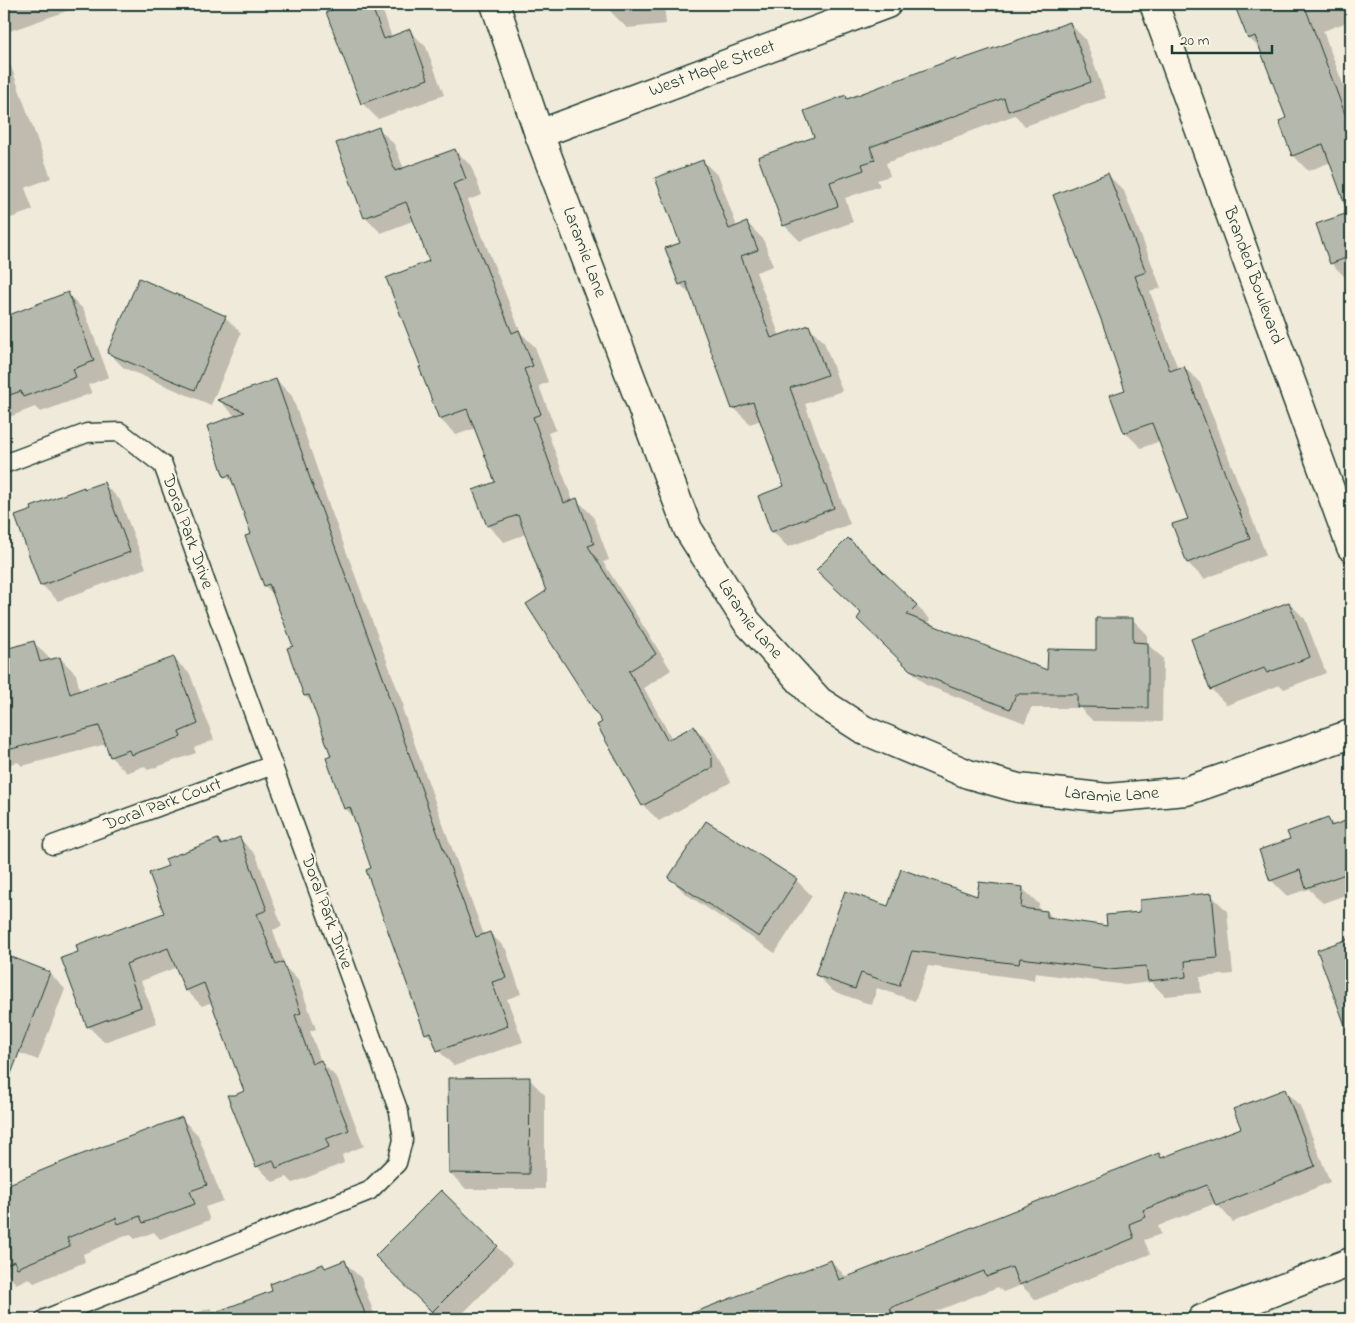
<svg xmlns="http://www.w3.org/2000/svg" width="1355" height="1323" viewBox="0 0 1355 1323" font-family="'Indie Flower',sans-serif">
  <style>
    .shadow { fill: #0003 }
    .building { fill: #b5b9ad; stroke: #1f3d34 }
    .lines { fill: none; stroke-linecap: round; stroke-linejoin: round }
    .lane-casing { stroke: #1f3d34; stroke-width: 21 }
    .street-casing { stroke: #1f3d34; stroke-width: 31 }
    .lane { stroke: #fcf5e5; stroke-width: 18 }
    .street { stroke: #fcf5e5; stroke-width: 28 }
    .labels { text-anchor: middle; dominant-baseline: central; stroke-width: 4; stroke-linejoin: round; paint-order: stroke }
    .street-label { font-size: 18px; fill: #1f3d34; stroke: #fcf5e5 }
  </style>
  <rect width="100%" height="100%" fill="#efeada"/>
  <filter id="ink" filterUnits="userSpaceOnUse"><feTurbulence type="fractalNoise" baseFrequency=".02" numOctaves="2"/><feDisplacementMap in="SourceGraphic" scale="10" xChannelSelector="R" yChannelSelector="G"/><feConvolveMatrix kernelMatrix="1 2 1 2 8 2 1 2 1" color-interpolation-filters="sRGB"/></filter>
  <g filter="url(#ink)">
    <!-- shadow -->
    <path class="shadow" d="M 4,4 L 87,4 L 4,33 Z
      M 352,4 L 374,4 L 384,14 L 392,38 L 410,31 L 426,47 L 444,95 L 378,119 L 362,103 L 328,13 Z
      M 610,4 L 664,4 L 666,24 L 627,28 L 611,12 Z
      M 1236,4 L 1343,4 L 1350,21 L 1323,31 L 1351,106 L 1351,277 L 1347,279 L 1331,263 L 1349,214 L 1331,162 L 1308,171 L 1293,155 L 1287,119 L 1262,51 L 1249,38 Z
      M 1069,23 L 1085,39 L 1106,98 L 1025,126 L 1015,115 L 886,163 L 890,176 L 877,180 L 880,186 L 845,198 L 853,222 L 800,241 L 784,225 L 815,138 L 845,97 L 848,100 Z
      M 4,47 L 51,178 L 25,188 L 33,210 L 8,219 L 4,214 Z
      M 378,128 L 394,144 L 404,169 L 455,150 L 471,166 L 482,195 L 468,200 L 521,333 L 535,347 L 548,382 L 539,386 L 556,430 L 548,433 L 573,501 L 577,500 L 593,516 L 609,560 L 603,562 L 671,670 L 644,688 L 672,739 L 694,727 L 710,743 L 731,782 L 659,821 L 643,805 L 604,723 L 547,592 L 526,534 L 504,542 L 488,526 L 497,483 L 476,428 L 456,435 L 440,419 L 422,368 L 430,262 L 415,220 L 381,233 L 365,217 Z
      M 703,161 L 719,177 L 737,227 L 747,223 L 763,239 L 773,266 L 756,272 L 780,337 L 808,326 L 824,342 L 842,391 L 805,404 L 850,524 L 788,547 L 772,531 L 786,487 L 761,420 L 750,424 L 734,408 L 693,298 L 680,284 L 681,244 Z
      M 1108,175 L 1124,191 L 1161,288 L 1150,292 L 1178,369 L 1184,367 L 1200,383 L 1266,555 L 1204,579 L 1188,563 L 1174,525 L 1190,519 L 1160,441 L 1141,448 L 1125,432 L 1127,391 Z
      M 68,294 L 84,310 L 109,377 L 88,385 L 92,393 L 41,412 L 35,407 L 4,419 L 4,318 Z
      M 225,317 L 241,333 L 211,405 L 124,368 L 108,352 Z
      M 276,380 L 292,396 L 323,486 L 322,486 L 404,707 L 402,708 L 444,827 L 484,935 L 490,933 L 506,949 L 521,994 L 507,999 L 523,1042 L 454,1066 L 438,1050 L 435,1042 L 426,1033 L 356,819 L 345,808 L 333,756 L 314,704 L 305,696 L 288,649 L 294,647 L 274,595 L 265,586 L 253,535 L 235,485 L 226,476 L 236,417 L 219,400 Z
      M 104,484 L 120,500 L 146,568 L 58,601 L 42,585 L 16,517 Z
      M 848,540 L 931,620 L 927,624 L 1048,671 L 1097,651 L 1133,620 L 1147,634 L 1147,644 L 1163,658 L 1162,722 L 1093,721 L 1080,708 L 1031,708 L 1025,723 L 926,685 L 873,633 L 863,614 Z
      M 1289,603 L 1305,619 L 1326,673 L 1284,689 L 1280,685 L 1227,705 L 1211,689 Z
      M 34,643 L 51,660 L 60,658 L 76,674 L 80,692 L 173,658 L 190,674 L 214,740 L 194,748 L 196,753 L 148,770 L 144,766 L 127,773 L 111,757 L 106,744 L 22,766 L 18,762 L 4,766 L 4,669 L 12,667 L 8,650 Z
      M 1327,818 L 1335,826 L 1351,820 L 1351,893 L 1323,903 L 1309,889 L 1287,896 L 1271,880 L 1291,840 Z
      M 240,839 L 256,855 L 282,926 L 273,930 L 286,968 L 298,980 L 316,1029 L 310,1031 L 321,1062 L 337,1078 L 364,1146 L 342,1155 L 344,1163 L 293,1183 L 287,1177 L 273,1182 L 257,1166 L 245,1092 L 212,1002 L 202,1006 L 186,990 L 177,967 L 141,981 L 157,1023 L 104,1042 L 88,1026 L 80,952 L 165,913 L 170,867 L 218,840 L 223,845 Z
      M 670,878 L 796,880 L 812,896 L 775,953 L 686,894 Z
      M 1022,888 L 1039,904 L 1038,911 L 1047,912 L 1055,920 L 1109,927 L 1142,913 L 1211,895 L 1227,911 L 1233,974 L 1200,977 L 1201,993 L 1165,996 L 1151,982 L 1126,985 L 1035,973 L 1034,980 L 928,966 L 915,1001 L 877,988 L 872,1005 L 833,991 L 817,975 L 889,907 L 978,897 Z
      M 1351,939 L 1351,1030 L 1347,1026 L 1319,951 Z
      M 4,956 L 49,973 L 65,989 L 38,1060 L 4,1047 Z
      M 529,1079 L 545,1095 L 545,1189 L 466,1189 L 450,1173 Z
      M 1284,1090 L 1300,1106 L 1330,1182 L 1233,1222 L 1216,1203 L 1158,1226 L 1161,1234 L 1144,1240 L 1150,1254 L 1036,1300 L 1021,1285 L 1003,1292 L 998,1287 L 934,1312 L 935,1314 L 919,1319 L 680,1319 L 831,1261 L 847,1278 L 1159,1155 L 1163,1159 L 1242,1128 Z
      M 1351,1097 L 1351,1113 L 1346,1099 Z
      M 182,1119 L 198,1135 L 223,1201 L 205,1207 L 210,1220 L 160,1239 L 154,1232 L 135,1239 L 130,1234 L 83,1254 L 85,1262 L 34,1283 L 29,1278 L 16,1284 L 4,1271 L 4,1187 L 72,1159 Z
      M 441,1191 L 513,1263 L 457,1319 L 440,1319 L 377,1256 Z
      M 344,1262 L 361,1278 L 376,1319 L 180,1319 L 210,1308 L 215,1313 L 274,1292 L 323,1266 L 326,1269 Z"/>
    <!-- building -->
    <path class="building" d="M 348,4 L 371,4 L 384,39 L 410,29 L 428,79 L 361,104 L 326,12 Z
      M 1234,4 L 1304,4 L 1351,130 L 1351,256 L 1330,264 L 1316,224 L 1348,213 L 1323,144 L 1292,156 L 1279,121 L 1286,118 L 1255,36 L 1248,39 Z
      M 1070,22 L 1091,82 L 1008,111 L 1004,98 L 870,147 L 875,160 L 862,164 L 864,170 L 830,182 L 838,206 L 783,226 L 758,157 L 814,137 L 804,111 L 846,95 L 847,99 L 956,58 L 957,61 Z
      M 379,127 L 395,171 L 455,149 L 466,179 L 453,184 L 512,333 L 519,330 L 533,366 L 524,369 L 541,414 L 533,417 L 564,503 L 577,498 L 594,544 L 588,546 L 656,654 L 629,671 L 667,740 L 694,726 L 712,757 L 712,768 L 642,806 L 597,725 L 602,722 L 526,604 L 546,591 L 518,515 L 487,526 L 473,490 L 495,482 L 467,409 L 439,419 L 419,367 L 421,367 L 386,278 L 429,261 L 406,202 L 364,218 L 336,143 Z
      M 703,160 L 729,229 L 747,222 L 758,250 L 741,256 L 771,338 L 809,325 L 827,375 L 790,388 L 834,508 L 771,532 L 758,496 L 784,486 L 753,402 L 732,409 L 686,282 L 679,285 L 665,248 L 680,243 L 655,178 Z
      M 1108,173 L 1146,272 L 1135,276 L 1170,371 L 1184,366 L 1250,539 L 1187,563 L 1172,524 L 1188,519 L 1152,423 L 1124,433 L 1110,395 L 1125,390 L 1102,322 L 1053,195 Z
      M 139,278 L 226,316 L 195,390 L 107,353 Z
      M 68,292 L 94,361 L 73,369 L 76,377 L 23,397 L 21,391 L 4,397 L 4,317 Z
      M 276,379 L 308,470 L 307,470 L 388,691 L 387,692 L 429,810 L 476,937 L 490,932 L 506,978 L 492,982 L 508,1026 L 437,1051 L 430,1032 L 425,1034 L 366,870 L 371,868 L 350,807 L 344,809 L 326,758 L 331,756 L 309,695 L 304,696 L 287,648 L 293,646 L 269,584 L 264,586 L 245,536 L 251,534 L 230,475 L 224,477 L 207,426 L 245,412 L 217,400 Z
      M 104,482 L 130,552 L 40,586 L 15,516 L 32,510 L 31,507 L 84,487 L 84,489 Z
      M 848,538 L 917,605 L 907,615 L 1047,670 L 1048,649 L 1096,650 L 1096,618 L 1133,618 L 1133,642 L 1148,643 L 1148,708 L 1077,707 L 1077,694 L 1016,694 L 1010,709 L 910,670 L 857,619 L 861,613 L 816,570 Z
      M 1289,602 L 1310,657 L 1267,673 L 1264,668 L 1210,690 L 1191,639 Z
      M 34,641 L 40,662 L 60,657 L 70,694 L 174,657 L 198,724 L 179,732 L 181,737 L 131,755 L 129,750 L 110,757 L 99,726 L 4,751 L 4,668 L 11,666 L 9,648 Z
      M 1328,817 L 1331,826 L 1351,819 L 1351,872 L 1306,888 L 1300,870 L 1270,881 L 1259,850 L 1290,839 L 1287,832 Z
      M 706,821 L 797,879 L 759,937 L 668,878 Z
      M 240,837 L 267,910 L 257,914 L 276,965 L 283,962 L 301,1013 L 295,1015 L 312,1064 L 321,1060 L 349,1130 L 326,1139 L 329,1147 L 276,1168 L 273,1160 L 256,1167 L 227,1095 L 235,1095 L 244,1091 L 204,983 L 185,991 L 168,948 L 126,964 L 141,1007 L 87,1027 L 61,958 L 78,952 L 76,945 L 164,913 L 149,873 L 168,866 L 165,859 L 218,839 L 221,845 Z
      M 901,869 L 977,896 L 979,882 L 1023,887 L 1021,908 L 1047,911 L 1047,917 L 1107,926 L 1106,915 L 1140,912 L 1140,900 L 1212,893 L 1218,958 L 1185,961 L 1186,977 L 1148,981 L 1146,966 L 1109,969 L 1020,958 L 1019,964 L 912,951 L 899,986 L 861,973 L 855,989 L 815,975 L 845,891 L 888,906 Z
      M 1351,938 L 1351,1033 L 1348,1033 L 1317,950 Z
      M 4,954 L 50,972 L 6,1087 L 4,1086 Z
      M 530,1077 L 529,1174 L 449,1173 L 448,1078 Z
      M 1285,1089 L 1315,1166 L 1216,1206 L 1207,1185 L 1143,1210 L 1146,1217 L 1129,1224 L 1134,1238 L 1019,1285 L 1012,1267 L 986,1277 L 984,1271 L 890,1308 L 895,1319 L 682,1319 L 682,1317 L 831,1260 L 839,1280 L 1159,1153 L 1161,1158 L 1241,1128 L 1233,1109 Z
      M 182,1117 L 207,1185 L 190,1191 L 195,1204 L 143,1223 L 140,1216 L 118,1224 L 116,1218 L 67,1238 L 70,1246 L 17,1268 L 14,1261 L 4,1266 L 4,1186 L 72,1158 Z
      M 441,1190 L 498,1246 L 432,1312 L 375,1256 Z
      M 345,1260 L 367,1319 L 205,1319 L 205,1316 L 272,1291 L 270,1284 L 323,1264 L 325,1268 Z"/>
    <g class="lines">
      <defs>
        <path id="lane" d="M 4,464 L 87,433 L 120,432 L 163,465 L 399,1112 L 403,1140 L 397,1163 L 369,1191 L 45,1319
          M 53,845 L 273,765"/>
        <g id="street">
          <path id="s1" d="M 495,4 L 539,134 L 688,529 L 747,622 L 819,701 L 864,730 L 968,774 L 1018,788 L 1108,798 L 1186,791 L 1351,734"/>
          <path id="s2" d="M 1154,4 L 1351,547"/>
          <path id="s3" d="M 539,134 L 887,4"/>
          <path d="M 1202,1319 L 1351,1262"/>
        </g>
      </defs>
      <!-- lane casing -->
      <use href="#lane" class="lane-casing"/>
      <!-- street casing -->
      <use href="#street" class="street-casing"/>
      <!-- lane -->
      <use href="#lane" class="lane"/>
      <!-- street -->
      <use href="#street" class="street"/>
    </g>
  </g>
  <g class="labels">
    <!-- street labels -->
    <g class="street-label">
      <text stroke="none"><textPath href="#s3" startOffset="185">West Maple Street</textPath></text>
      <text stroke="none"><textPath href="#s1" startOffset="264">Laramie Lane</textPath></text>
      <text stroke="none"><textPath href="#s2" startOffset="289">Branded Boulevard</textPath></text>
      <text transform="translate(187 532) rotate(70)">Doral Park Drive</text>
      <text stroke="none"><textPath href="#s1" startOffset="669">Laramie Lane</textPath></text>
      <text stroke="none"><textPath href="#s1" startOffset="1089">Laramie Lane</textPath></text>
      <text transform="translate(163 805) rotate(-20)">Doral Park Court</text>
      <text transform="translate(326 912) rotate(70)">Doral Park Drive</text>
    </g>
  </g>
  <!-- margin -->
  <rect width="1355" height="1323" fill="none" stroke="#fcf5e5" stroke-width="20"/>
  <rect x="10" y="10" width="1335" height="1303" fill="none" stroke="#1f3d34" stroke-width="2" filter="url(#ink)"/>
  <!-- scale -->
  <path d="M1172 45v8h100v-8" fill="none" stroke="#1f3d34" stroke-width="2.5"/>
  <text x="1180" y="45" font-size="15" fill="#1f3d34" stroke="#fcf5e5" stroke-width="4" paint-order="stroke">20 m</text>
</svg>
